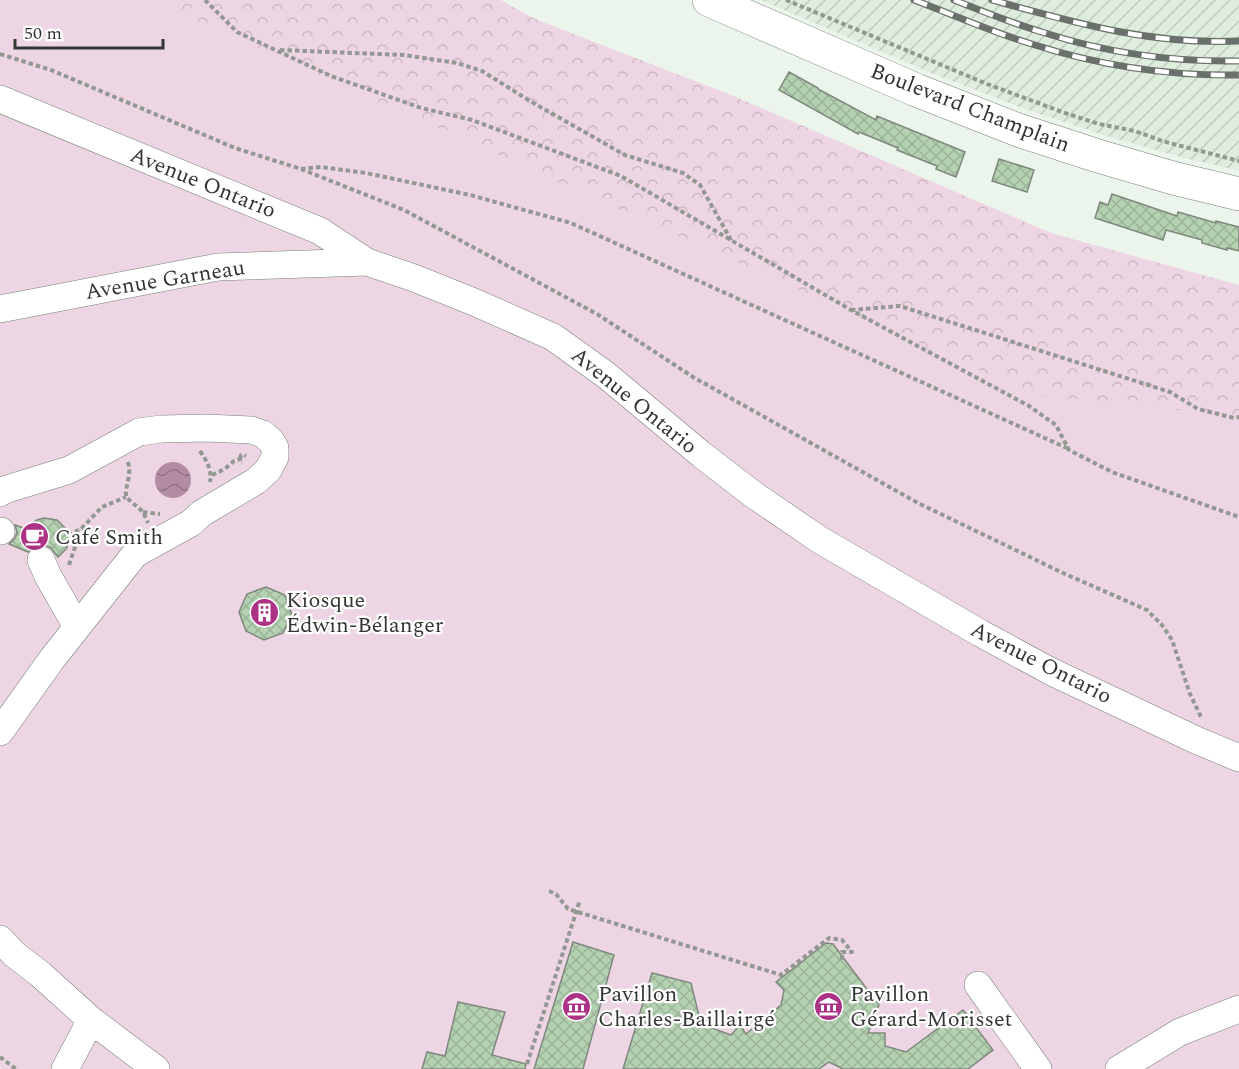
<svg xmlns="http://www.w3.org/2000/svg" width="1239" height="1069" viewBox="0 0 1239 1069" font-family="Spectral,serif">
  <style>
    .industrial { fill: url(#industrial-furrows) }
    .forest { fill: url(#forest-crowns) }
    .park { fill: #eed5e3 }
    .water { fill: url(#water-waves) }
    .building { fill: url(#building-cross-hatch); stroke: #7f887e; stroke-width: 1.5 }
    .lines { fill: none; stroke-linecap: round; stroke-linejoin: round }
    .minor-casing { stroke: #778077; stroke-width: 28 }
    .major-casing { stroke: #778077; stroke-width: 34 }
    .path { stroke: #929992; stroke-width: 4; stroke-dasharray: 4.5 3; stroke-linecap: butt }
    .minor { stroke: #fff; stroke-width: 27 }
    .major { stroke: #fff; stroke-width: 33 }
    .rail-casing { stroke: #6a706a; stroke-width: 7 }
    .rail { stroke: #fff; stroke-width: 4.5; stroke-dasharray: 14; stroke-linecap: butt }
    .labels { text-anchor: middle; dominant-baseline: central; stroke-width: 4.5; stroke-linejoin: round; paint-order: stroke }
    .street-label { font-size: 22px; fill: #333733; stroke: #fff }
    .poi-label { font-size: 22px; fill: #333733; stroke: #fff; text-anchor: start }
  </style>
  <defs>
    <pattern id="industrial-furrows" width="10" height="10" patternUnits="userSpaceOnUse" patternTransform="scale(1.5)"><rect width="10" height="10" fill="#deeddd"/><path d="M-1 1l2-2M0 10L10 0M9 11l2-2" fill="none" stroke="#bfccbe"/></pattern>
    <pattern id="forest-crowns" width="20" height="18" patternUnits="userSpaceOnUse" patternTransform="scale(1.5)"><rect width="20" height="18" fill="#eed5e3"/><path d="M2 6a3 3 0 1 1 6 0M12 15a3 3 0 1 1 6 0" fill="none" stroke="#cdb7c3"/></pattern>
    <pattern id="water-waves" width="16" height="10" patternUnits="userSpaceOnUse" patternTransform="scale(1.5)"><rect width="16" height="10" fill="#b28ca2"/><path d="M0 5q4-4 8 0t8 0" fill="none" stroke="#917385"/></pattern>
    <pattern id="building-cross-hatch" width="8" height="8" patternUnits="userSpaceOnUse" patternTransform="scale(1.5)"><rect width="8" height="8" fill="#b4d1b1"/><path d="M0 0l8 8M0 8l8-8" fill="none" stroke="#9bb499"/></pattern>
  </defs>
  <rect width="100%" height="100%" fill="#ecf5eb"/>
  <!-- industrial -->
  <path class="industrial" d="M 761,0 L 1239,0 L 1239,171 L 1177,156 L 1103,135 L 1025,109 L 929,72 Z"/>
  <!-- forest -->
  <path class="forest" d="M 0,0 L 501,0 L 535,19 L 731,95 L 1051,233 L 1239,285 L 1239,524 Z"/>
  <!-- park -->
  <path class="park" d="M 0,0 L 151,0 L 1034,395 L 1239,416 L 1239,1069 L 0,1069 Z"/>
  <!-- water -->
  <path class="water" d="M155 480a18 18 0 1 1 36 0a18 18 0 1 1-36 0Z"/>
  <!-- building -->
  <path class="building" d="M 789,72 L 818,88 L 818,89 L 876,120 L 877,116 L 965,152 L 956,177 L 936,169 L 937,166 L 897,150 L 898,148 L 859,132 L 858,134 L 779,90 Z
    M 999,159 L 1034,170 L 1027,192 L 992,181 Z
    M 1112,194 L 1177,216 L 1178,212 L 1216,223 L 1216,221 L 1239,227 L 1239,251 L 1227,248 L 1227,250 L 1202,243 L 1202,240 L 1166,230 L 1163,240 L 1095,218 L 1100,202 L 1108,205 Z
    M 44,518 L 57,520 L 66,529 L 68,535 L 67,548 L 58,557 L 51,548 L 43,544 L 34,546 L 28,552 L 9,544 L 15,538 L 17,532 L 15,525 L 26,529 L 37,520 Z
    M 266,587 L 285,595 L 292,615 L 283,633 L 264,640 L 246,631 L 239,612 L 247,594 Z
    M 573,942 L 614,955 L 583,1069 L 534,1069 Z
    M 826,943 L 833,944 L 879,1005 L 868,1033 L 885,1033 L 885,1046 L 906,1052 L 963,1010 L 993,1050 L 968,1069 L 843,1069 L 829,1062 L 819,1069 L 623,1069 L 652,973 L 691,983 L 700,1020 L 707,1018 L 709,1027 L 731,1035 L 740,1025 L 746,1034 L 781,1005 L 784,990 L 776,982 Z
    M 458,1002 L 505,1012 L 492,1055 L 526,1064 L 525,1069 L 422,1069 L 427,1052 L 445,1056 Z"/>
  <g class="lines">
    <defs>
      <path id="minor" d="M 0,99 L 320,231 L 367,262 L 414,278 L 474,302 L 553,337 L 606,375 L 702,455 L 754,495 L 820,540 L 980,633 L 1052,672 L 1196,740 L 1239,758
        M 0,309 L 218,267 L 367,262
        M 0,493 L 4,490 L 69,470 L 139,432 L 161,429 L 206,428 L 251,430 L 263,434 L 271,441 L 275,448 L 275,457 L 268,470 L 256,481 L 202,513 L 191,523 L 135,554 L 52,659 L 0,732
        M 0,531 L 1,531
        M 41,560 L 48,576 L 77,627
        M 0,939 L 14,954 L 40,974 L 91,1020 L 156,1069
        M 978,985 L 1038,1069
        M 65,1069 L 91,1020
        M 1119,1069 L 1180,1032 L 1239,1009"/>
      <path id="major" d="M 709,0 L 916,90 L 1018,130 L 1098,156 L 1173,178 L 1239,194"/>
    </defs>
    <!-- minor casing -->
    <use href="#minor" class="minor-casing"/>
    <!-- major casing -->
    <use href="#major" class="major-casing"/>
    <!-- path -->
    <path class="path" d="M 205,0 L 237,32 L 331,76 L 421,108 L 472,120 L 621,176 L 851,310 L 1029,406 L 1056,425 L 1069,450 L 1112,472 L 1239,517
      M 786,0 L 987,84 L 1065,113 L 1099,124 L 1135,131 L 1162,141 L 1239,161
      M 280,50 L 404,55 L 457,63 L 482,71 L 530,101 L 625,155 L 683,173 L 700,185 L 731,240
      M 0,54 L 51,70 L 235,148 L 301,169 L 404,210 L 597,314 L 693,377 L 918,503 L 1063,573 L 1147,610 L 1162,625 L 1172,640 L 1190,694 L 1201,717
      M 301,169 L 321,167 L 366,173 L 470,195 L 571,223 L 1069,449
      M 851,310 L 900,306 L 1170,392 L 1198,409 L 1234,418 L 1239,417
      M 200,451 C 207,461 212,470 210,482
      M 240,459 L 241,455 L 244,455 L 246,456
      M 128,462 C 132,475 125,485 126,497 L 143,512 L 148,523
      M 212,475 L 225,469 L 234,461 L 240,459 L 240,462 L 242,463
      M 143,512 L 160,514
      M 68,535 L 81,529 L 102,507 L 126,497
      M 69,565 L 81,529
      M 549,891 L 556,894 L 568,909 L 781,975 L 829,938 L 842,940 L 852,952 L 842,952 L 842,960
      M 0,1057 L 16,1069
      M 527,1064 L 580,900"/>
    <!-- minor -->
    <use href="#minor" class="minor"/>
    <!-- major -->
    <use href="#major" class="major"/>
    <defs>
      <path id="rail" d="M 914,0 C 954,15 994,33 1035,45 C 1101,66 1170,76 1239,75
        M 954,0 C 984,12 1014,24 1045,33 C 1107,53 1174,62 1239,61
        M 992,0 C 1076,23 1151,45 1239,41"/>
    </defs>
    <!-- rail casing -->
    <use href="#rail" class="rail-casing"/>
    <!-- rail -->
    <use href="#rail" class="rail"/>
  </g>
  <!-- icons -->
  <defs>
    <symbol id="cafe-disc" viewBox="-11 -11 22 22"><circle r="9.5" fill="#ac3286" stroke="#fff"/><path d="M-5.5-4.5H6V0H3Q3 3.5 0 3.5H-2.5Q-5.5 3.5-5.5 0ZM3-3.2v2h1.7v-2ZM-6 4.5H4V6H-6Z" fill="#fff"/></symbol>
    <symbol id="building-disc" viewBox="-11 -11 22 22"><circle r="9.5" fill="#ac3286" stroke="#fff"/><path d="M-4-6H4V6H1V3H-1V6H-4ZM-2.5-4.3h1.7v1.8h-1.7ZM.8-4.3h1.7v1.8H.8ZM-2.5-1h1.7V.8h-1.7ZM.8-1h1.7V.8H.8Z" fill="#fff"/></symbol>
    <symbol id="museum-disc" viewBox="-11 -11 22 22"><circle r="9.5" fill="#ac3286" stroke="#fff"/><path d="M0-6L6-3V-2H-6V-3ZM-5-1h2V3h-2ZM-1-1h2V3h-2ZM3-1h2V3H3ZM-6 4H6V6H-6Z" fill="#fff"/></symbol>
  </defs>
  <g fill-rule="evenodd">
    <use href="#cafe-disc" x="18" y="520" width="33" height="33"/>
    <use href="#building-disc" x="248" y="596" width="33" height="33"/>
    <use href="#museum-disc" x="560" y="990" width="33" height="33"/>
    <use href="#museum-disc" x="812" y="990" width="33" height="33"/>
  </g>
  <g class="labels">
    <!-- street labels -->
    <g class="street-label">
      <text transform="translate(970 108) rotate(21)">Boulevard Champlain</text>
      <text transform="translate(203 183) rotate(22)">Avenue Ontario</text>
      <text transform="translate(165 280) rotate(-9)">Avenue Garneau</text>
      <text transform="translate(634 401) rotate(39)">Avenue Ontario</text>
      <text transform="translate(1041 663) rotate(27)">Avenue Ontario</text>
    </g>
    <!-- poi labels -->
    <g class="poi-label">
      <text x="55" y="537">Café Smith</text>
      <text x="286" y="600">Kiosque<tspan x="286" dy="25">Édwin-Bélanger</tspan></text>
      <text x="598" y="994">Pavillon<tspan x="598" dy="25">Charles-Baillairgé</tspan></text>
      <text x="850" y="994">Pavillon<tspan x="850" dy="25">Gérard-Morisset</tspan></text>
    </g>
  </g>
  <!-- scale -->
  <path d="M15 39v9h148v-9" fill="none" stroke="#333733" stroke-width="3"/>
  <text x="24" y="39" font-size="18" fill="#333733" stroke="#ffffff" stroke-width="4.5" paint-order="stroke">50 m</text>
</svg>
